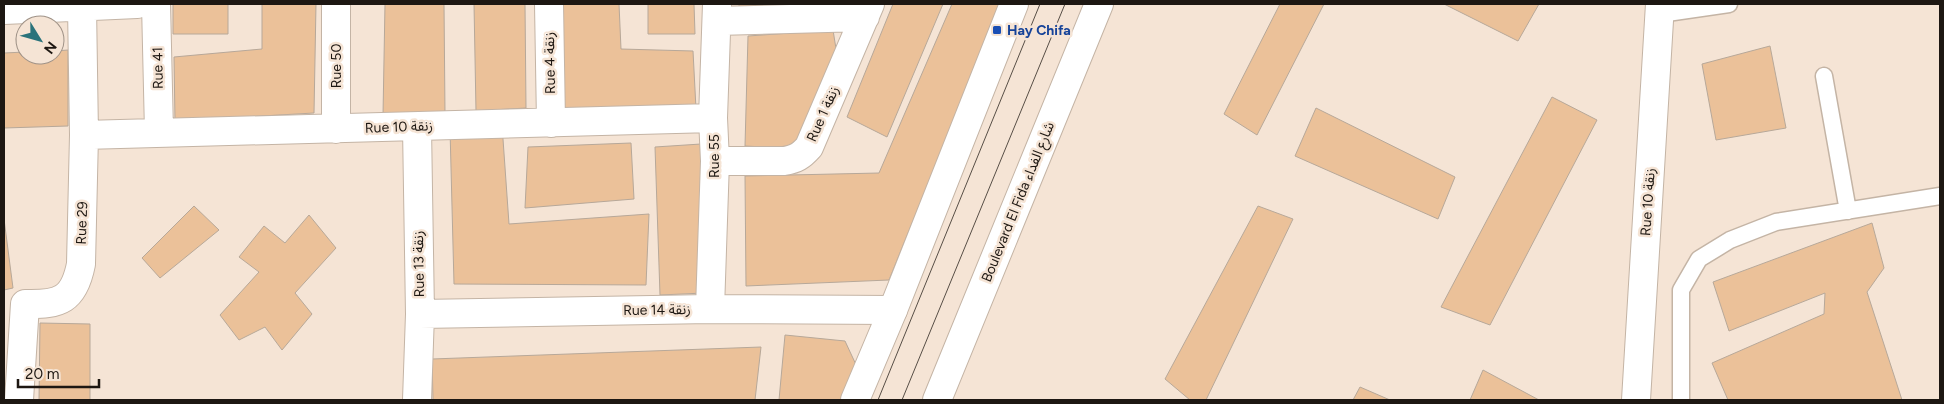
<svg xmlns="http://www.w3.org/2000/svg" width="1944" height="404" viewBox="0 0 1944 404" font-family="Figtree,'Noto Sans Arabic',sans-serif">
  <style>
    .building { fill: #ebc199; stroke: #b7a899 }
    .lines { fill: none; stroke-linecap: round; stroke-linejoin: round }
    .lane-casing { stroke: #c4b4a5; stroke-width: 19 }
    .street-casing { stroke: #c4b4a5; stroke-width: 30 }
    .secondary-casing { stroke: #c4b4a5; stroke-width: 30 }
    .lane { stroke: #fff; stroke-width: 16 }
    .street { stroke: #fff; stroke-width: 28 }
    .secondary { stroke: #fff; stroke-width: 28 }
    .tram { stroke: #574e46; stroke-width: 1 }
    .transit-dot { fill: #1a4fb4; stroke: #f5e4d5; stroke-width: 2 }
    .labels { text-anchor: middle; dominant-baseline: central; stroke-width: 5; stroke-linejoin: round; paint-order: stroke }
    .transit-label { font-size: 14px; font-weight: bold; fill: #164399; stroke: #f5e4d5; text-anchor: start }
    .street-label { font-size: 14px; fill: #1d1712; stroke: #f5e4d5 }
  </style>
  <rect width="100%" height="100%" fill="#f5e4d5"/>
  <!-- building -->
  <path class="building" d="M 173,4 L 228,4 L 228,34 L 173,34 Z
    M 262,4 L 316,4 L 314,113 L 175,121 L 174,57 L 262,49 Z
    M 385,4 L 444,4 L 445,114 L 383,115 Z
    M 474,4 L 525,4 L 526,108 L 476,111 Z
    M 559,4 L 619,4 L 621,49 L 693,51 L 696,109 L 556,119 Z
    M 648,4 L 694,4 L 695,34 L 648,34 Z
    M 739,4 L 850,4 L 739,13 Z
    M 893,4 L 943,4 L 887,137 L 847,117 Z
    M 952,4 L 1001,4 L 889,280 L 746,286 L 745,176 L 879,173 Z
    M 1280,4 L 1324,4 L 1257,135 L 1224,114 Z
    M 1444,4 L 1539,4 L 1518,41 Z
    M 833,30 L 837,55 L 799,149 L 745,146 L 748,36 Z
    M 1770,46 L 1786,128 L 1716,140 L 1702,64 Z
    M 68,50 L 68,126 L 4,128 L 4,53 L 25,52 L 25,55 L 55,55 L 55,51 Z
    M 1552,97 L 1597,120 L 1490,325 L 1441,307 Z
    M 1316,108 L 1455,177 L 1438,219 L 1295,156 Z
    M 502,125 L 509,224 L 649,214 L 646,285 L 454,284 L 450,129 Z
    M 631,143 L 634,199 L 525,208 L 528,147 Z
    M 701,144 L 704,293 L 660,295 L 655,147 Z
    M 194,206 L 219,230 L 160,278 L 142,258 Z
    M 1258,206 L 1293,219 L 1206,400 L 1190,400 L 1165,379 Z
    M 309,215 L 336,248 L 295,293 L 312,314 L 282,350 L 265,327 L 239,340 L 220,315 L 259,272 L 239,257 L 264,226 L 285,243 Z
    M 4,219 L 13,288 L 4,290 Z
    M 1872,223 L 1884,268 L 1867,292 L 1902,400 L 1728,400 L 1712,363 L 1824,314 L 1825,293 L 1729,331 L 1713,282 Z
    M 40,323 L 90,324 L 90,400 L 39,400 Z
    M 785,335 L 845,341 L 858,369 L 844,400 L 779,400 Z
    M 761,347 L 755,400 L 433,400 L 432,359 Z
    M 1483,370 L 1539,400 L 1470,400 Z
    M 1360,387 L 1390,400 L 1353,400 Z"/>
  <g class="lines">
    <defs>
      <path id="lane" d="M 1660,14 L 1729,4
        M 1824,76 L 1848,211
        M 1681,400 L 1681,290 L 1699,259 L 1730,240 L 1776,222 L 1940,196"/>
      <path id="street" d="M 156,4 L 159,132
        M 336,4 L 336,129
        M 549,4 L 551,123
        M 4,10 L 137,4
        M 717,21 L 865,17
        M 417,127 L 420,314 L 417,400
        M 84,135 L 713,118
        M 715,161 L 784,161 C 796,159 801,156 809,147 L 870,4
        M 710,309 L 715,161 L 713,118 L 717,4
        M 420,314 L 710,309 L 893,310
        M 19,400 L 25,304 C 60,305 74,300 81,264 L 84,135 L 82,6
        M 1636,400 L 1660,4"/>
      <path id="secondary" d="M 855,400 L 893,310 L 1014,4
        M 937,400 L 1099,4"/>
    </defs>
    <!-- lane casing -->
    <use href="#lane" class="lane-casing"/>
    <!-- street casing -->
    <use href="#street" class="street-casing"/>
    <!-- secondary casing -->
    <use href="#secondary" class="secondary-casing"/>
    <!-- lane -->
    <use href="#lane" class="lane"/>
    <!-- street -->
    <use href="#street" class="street"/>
    <!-- secondary -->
    <use href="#secondary" class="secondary"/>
    <!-- tram -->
    <path class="tram" d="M 878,400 L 1040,4
      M 902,400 L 1065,4"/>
  </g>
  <!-- markers -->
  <rect class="transit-dot" x="992" y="25" width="10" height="10" rx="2.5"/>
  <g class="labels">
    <!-- transit labels -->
    <g class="transit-label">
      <text x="1007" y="30">Hay Chifa</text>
    </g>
    <!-- street labels -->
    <g class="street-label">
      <text transform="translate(550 63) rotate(-91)">Rue 4 زنقة</text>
      <text transform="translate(336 66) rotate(-90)">Rue 50</text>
      <text transform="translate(158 68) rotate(-91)">Rue 41</text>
      <text transform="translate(823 114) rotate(-66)">Rue 1 زنقة</text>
      <text transform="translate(399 127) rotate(-2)">Rue 10 زنقة</text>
      <text transform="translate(714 156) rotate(-90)">Rue 55</text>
      <text transform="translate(1018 202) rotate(-68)">Boulevard El Fida شارع الفداء</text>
      <text transform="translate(1648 202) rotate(-86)">Rue 10 زنقة</text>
      <text transform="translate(82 223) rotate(-88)">Rue 29</text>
      <text transform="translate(419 264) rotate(-91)">Rue 13 زنقة</text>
      <text transform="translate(657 310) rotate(-1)">Rue 14 زنقة</text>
    </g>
  </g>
  <!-- border -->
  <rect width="1944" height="404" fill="none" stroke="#1d1712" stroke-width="10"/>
  <!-- north arrow -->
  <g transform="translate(40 40) rotate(127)"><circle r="24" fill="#f5e4d5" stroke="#9f9287"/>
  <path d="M0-4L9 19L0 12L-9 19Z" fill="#2a737b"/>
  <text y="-8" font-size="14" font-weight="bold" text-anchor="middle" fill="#1d1712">N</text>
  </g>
  <!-- scale -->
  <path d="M18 379v8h81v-8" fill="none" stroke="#1d1712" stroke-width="2.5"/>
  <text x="25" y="379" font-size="15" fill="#1d1712" stroke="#f5e4d5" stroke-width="4" paint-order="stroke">20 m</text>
</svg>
